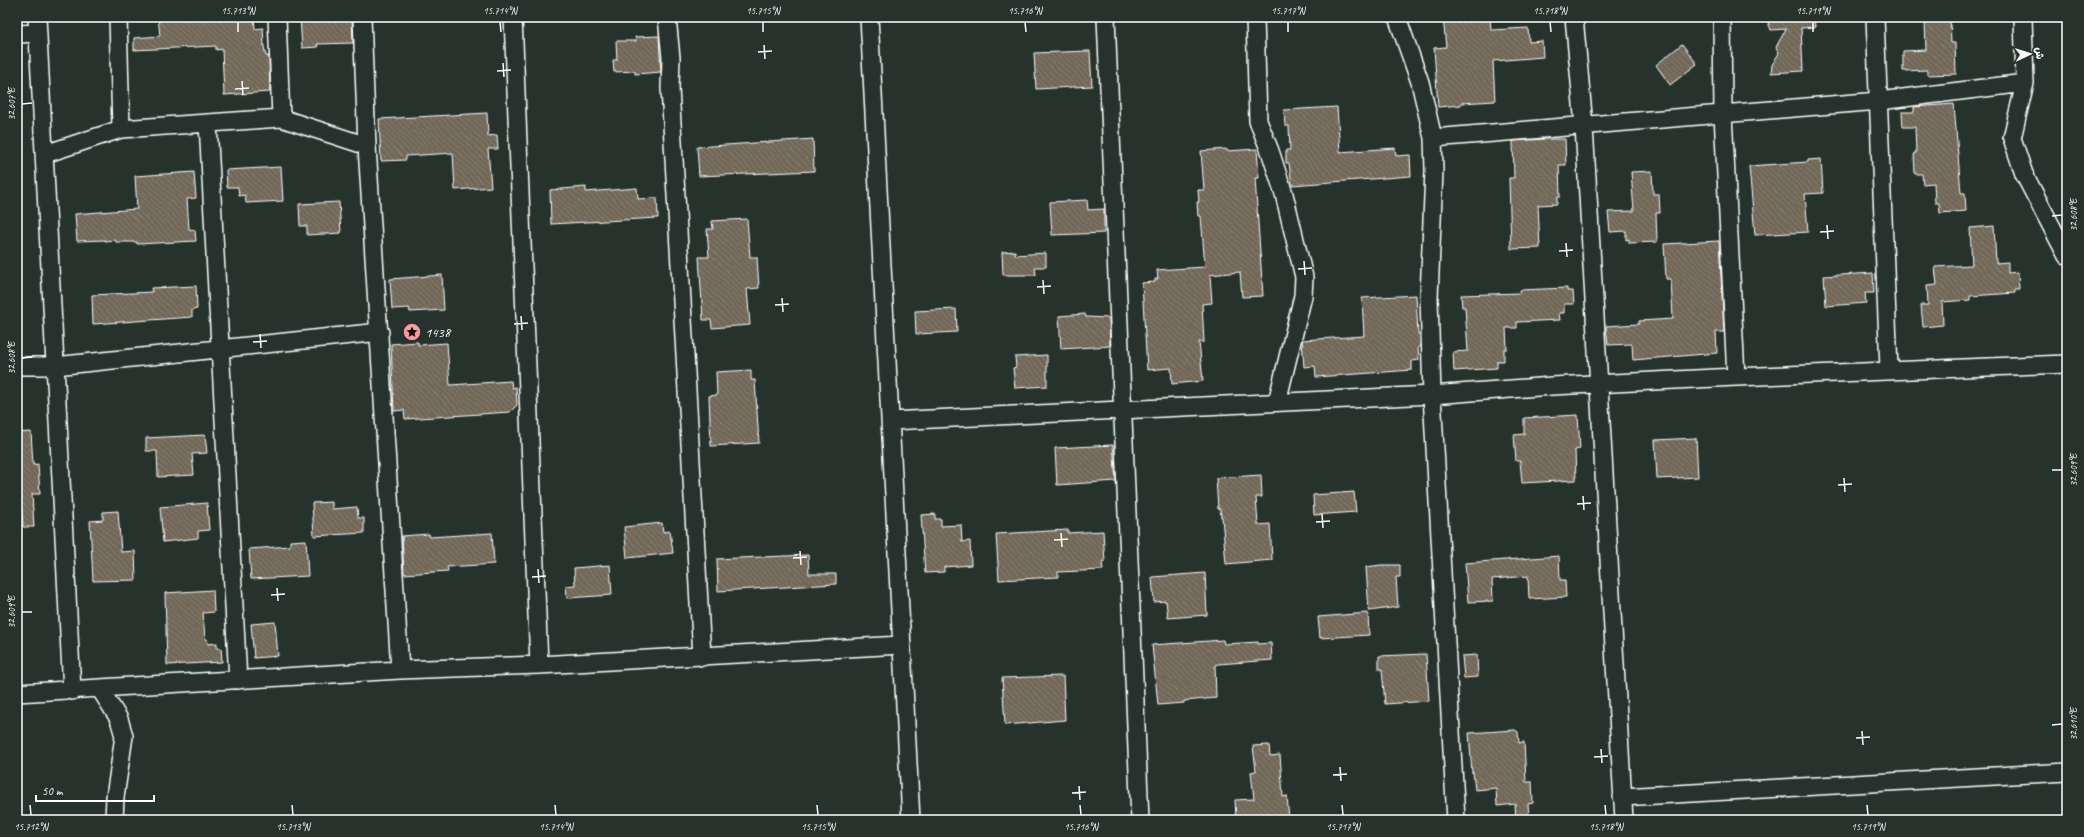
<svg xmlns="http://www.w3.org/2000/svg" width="2084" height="837" viewBox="0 0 2084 837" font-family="Caveat,'Playpen Sans Arabic',sans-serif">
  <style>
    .building { fill: url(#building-back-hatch); stroke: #fff }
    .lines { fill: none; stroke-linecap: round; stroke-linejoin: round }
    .street-casing { stroke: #fff; stroke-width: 20 }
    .street { stroke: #26332d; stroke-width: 17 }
    .ticks { fill: none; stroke: #fff; stroke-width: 1.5 }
    .labels { text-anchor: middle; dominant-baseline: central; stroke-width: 3; stroke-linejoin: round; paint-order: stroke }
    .poi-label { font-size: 14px; fill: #fff; stroke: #26332d; text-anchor: start }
    .neatline { fill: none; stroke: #fff; stroke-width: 1.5 }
    .ticks-label { font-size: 10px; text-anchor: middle; fill: #fff }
  </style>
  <defs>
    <pattern id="building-back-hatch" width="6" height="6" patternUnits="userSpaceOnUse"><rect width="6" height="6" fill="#716759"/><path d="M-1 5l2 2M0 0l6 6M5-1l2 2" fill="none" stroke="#867e72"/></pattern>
  </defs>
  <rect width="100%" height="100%" fill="#26332d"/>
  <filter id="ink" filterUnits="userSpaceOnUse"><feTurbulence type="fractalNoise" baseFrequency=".025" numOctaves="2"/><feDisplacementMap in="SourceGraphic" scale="8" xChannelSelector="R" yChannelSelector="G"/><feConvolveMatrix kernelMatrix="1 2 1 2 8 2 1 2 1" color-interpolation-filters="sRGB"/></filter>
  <g filter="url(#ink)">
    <!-- building -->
    <path class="building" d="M 158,17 L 198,17 L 198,19 L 254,17 L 255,29 L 263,28 L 264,47 L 266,56 L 269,56 L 270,92 L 224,95 L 222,49 L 216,50 L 216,46 L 134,50 L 134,38 L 160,36 Z
      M 300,17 L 352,17 L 353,43 L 317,44 L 318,47 L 302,48 Z
      M 1443,17 L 1490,17 L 1491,30 L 1528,28 L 1529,42 L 1542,41 L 1543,57 L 1493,61 L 1495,101 L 1461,103 L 1461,105 L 1438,107 L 1434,48 L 1446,47 Z
      M 1766,17 L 1814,17 L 1815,27 L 1801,28 L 1803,71 L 1771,73 L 1772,65 L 1779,53 L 1776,47 L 1786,29 L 1771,30 Z
      M 1931,17 L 1950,17 L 1951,43 L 1955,43 L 1956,74 L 1927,75 L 1927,70 L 1903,71 L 1903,51 L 1926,50 L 1925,22 L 1931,22 Z
      M 659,36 L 661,72 L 635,74 L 635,71 L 614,72 L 613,60 L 617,60 L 616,41 L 636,41 L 635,37 Z
      M 1682,44 L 1697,64 L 1670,85 L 1656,65 Z
      M 1090,51 L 1092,86 L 1036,89 L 1034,53 Z
      M 1954,104 L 1961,193 L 1965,193 L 1966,211 L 1940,213 L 1939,203 L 1935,203 L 1934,183 L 1923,184 L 1922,174 L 1915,174 L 1914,153 L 1916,153 L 1915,127 L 1903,127 L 1902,112 L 1914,112 L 1914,107 Z
      M 1337,107 L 1340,152 L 1395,148 L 1396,156 L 1410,155 L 1411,176 L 1292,185 L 1289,163 L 1286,163 L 1286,150 L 1290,150 L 1289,126 L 1285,126 L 1284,110 Z
      M 487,113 L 488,136 L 497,135 L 498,149 L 488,149 L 491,187 L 455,190 L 453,153 L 406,156 L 406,160 L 381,161 L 379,119 Z
      M 813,139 L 814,171 L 699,176 L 697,147 Z
      M 1546,139 L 1565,139 L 1566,165 L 1559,165 L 1560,197 L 1557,197 L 1557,204 L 1538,205 L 1540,248 L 1511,249 L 1509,178 L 1514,178 L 1513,141 Z
      M 1226,149 L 1227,151 L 1257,149 L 1259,178 L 1255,178 L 1263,296 L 1242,297 L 1240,272 L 1210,275 L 1212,303 L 1202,304 L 1204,342 L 1199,342 L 1203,381 L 1172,384 L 1171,368 L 1147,370 L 1142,283 L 1155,282 L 1155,279 L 1158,279 L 1157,270 L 1205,267 L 1201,216 L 1198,216 L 1197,202 L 1199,202 L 1198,190 L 1204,190 L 1201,151 Z
      M 1821,159 L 1823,193 L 1805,194 L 1808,232 L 1755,235 L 1749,166 L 1808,162 L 1808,160 Z
      M 281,167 L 283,201 L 246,203 L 245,195 L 239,196 L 238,187 L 227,187 L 226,170 Z
      M 1652,171 L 1653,194 L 1659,194 L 1660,213 L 1656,213 L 1657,242 L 1629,243 L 1629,239 L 1626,240 L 1626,231 L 1610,232 L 1608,212 L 1634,211 L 1631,172 Z
      M 194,172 L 196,198 L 187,199 L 189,229 L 195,230 L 196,241 L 137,244 L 137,242 L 116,242 L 115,240 L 105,241 L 105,240 L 77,241 L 75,214 L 137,209 L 135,176 Z
      M 586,187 L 586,192 L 637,188 L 638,199 L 657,198 L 658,218 L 551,224 L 550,190 Z
      M 1087,200 L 1088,210 L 1104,209 L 1104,233 L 1052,235 L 1050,202 Z
      M 339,202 L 341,233 L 307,235 L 307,226 L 300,226 L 299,204 Z
      M 747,219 L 750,257 L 757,257 L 759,288 L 747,289 L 750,325 L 712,328 L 711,320 L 703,320 L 699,257 L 709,257 L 707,229 L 713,229 L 712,221 Z
      M 1994,226 L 1996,263 L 2008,262 L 2008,273 L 2018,272 L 2019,289 L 2015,289 L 2015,293 L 1970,296 L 1970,300 L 1942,302 L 1943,325 L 1923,327 L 1921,305 L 1928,305 L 1927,286 L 1937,285 L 1935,267 L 1972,265 L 1970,228 Z
      M 1719,241 L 1724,332 L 1716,332 L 1717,353 L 1633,360 L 1632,344 L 1608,345 L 1606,326 L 1639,324 L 1639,321 L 1673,319 L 1671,279 L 1666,279 L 1664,244 Z
      M 1015,251 L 1015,255 L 1046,253 L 1046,267 L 1035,267 L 1036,275 L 1003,275 L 1002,252 Z
      M 1873,273 L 1874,293 L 1865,293 L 1866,303 L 1826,306 L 1824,276 Z
      M 442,275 L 444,310 L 410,312 L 409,308 L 392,309 L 390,279 Z
      M 196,286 L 197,309 L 192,310 L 192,317 L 93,324 L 92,295 L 152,292 L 151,288 Z
      M 1567,288 L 1567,291 L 1573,291 L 1574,304 L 1564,304 L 1564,313 L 1559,313 L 1560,320 L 1517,322 L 1517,328 L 1506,328 L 1507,349 L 1504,349 L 1504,361 L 1497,361 L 1497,368 L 1454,371 L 1453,352 L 1468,351 L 1465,307 L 1462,307 L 1461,295 L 1520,293 L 1520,290 Z
      M 1416,295 L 1418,334 L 1420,334 L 1420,347 L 1418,347 L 1419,360 L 1412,361 L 1412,370 L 1316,377 L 1315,366 L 1304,367 L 1302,340 L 1364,336 L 1362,298 Z
      M 956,309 L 957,332 L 916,334 L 915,311 Z
      M 1085,314 L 1086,317 L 1109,318 L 1110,346 L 1061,349 L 1059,316 Z
      M 418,342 L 418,345 L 447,343 L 450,385 L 511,381 L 512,388 L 516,387 L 517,405 L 510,412 L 405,419 L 404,410 L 394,411 L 391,344 Z
      M 1047,355 L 1047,386 L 1015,388 L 1013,368 L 1016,367 L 1015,357 Z
      M 751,370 L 751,380 L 755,380 L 759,443 L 711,446 L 709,396 L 717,395 L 716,372 Z
      M 1578,415 L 1580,449 L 1575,450 L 1576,480 L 1522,483 L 1520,461 L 1516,461 L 1514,435 L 1524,434 L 1524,418 Z
      M 31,432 L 33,465 L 38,464 L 40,494 L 32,494 L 34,527 L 23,527 L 19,471 L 17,472 L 17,433 Z
      M 205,435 L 207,453 L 192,454 L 194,475 L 158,477 L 157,451 L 146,451 L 146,438 Z
      M 1696,438 L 1698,477 L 1657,479 L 1655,440 Z
      M 1113,445 L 1116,481 L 1057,485 L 1055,448 Z
      M 1261,475 L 1262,497 L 1256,497 L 1258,525 L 1270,524 L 1272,560 L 1226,564 L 1222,517 L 1221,517 L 1220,509 L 1218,509 L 1216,478 Z
      M 1354,492 L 1356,512 L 1314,515 L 1313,495 Z
      M 332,502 L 332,509 L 357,507 L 358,518 L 364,518 L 364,533 L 314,536 L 312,503 Z
      M 207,503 L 209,530 L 198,531 L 198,538 L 163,542 L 160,507 Z
      M 118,511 L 121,552 L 135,551 L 136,580 L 93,581 L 90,521 L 103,520 L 103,512 Z
      M 935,514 L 935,519 L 941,519 L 941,526 L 961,525 L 962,542 L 970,541 L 971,565 L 944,567 L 944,572 L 925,573 L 921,515 Z
      M 662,523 L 663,532 L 670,531 L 673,553 L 627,558 L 624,527 Z
      M 1068,530 L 1068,533 L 1103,531 L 1105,562 L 1102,562 L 1103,570 L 1058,572 L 1058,577 L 999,580 L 996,534 Z
      M 492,533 L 494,564 L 447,567 L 448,571 L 404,574 L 402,536 L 429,534 L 430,537 Z
      M 306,540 L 308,576 L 251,579 L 249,549 L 290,546 L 290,541 Z
      M 808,555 L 809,574 L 836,574 L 836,584 L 718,591 L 717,559 Z
      M 1559,556 L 1560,580 L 1565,580 L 1566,597 L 1529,599 L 1528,576 L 1492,579 L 1493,601 L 1468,602 L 1465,563 Z
      M 610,565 L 612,595 L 567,598 L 566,586 L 575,585 L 574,568 Z
      M 1381,565 L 1400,565 L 1400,577 L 1396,577 L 1398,607 L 1369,611 L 1366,567 Z
      M 1205,573 L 1207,615 L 1168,618 L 1166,601 L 1154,602 L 1152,577 Z
      M 213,590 L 214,612 L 203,613 L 205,639 L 207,639 L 208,644 L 217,643 L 217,648 L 221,648 L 222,662 L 167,665 L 165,593 Z
      M 1368,613 L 1369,635 L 1320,638 L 1318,617 Z
      M 275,622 L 278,656 L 254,658 L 251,624 Z
      M 1223,640 L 1224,644 L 1258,642 L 1258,644 L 1271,643 L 1272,660 L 1218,664 L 1215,665 L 1216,698 L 1184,701 L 1184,703 L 1158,705 L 1152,645 Z
      M 1426,654 L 1429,701 L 1385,704 L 1382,669 L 1379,669 L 1379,656 Z
      M 1477,655 L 1478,677 L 1464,678 L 1462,656 Z
      M 1063,676 L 1065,720 L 1005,725 L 1002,678 Z
      M 1515,730 L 1518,732 L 1519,743 L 1524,742 L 1526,782 L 1532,782 L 1533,803 L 1528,804 L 1529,820 L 1516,820 L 1515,804 L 1497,806 L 1496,788 L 1475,790 L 1473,772 L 1472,773 L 1469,733 Z
      M 1269,745 L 1270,756 L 1280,755 L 1283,797 L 1287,796 L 1289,820 L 1236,820 L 1235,800 L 1254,799 L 1251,772 L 1256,771 L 1253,746 Z"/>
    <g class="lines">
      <defs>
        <path id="street" d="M 37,17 L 72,691
          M 118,17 L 121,129
          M 277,17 L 281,118
          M 362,17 L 367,146 L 400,670
          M 513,17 L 539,665
          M 667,17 L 671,58 L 670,88 L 702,657
          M 869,17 L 911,820
          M 1106,17 L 1140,820
          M 1255,17 L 1258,121 L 1270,151 L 1284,194 L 1304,277 L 1303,296 L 1277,402
          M 1397,17 L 1420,82 L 1433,138 L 1434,170 L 1429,298 L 1432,395 L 1456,820
          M 1574,17 L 1584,126 L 1624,820
          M 1722,17 L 1723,114 L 1736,377
          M 1875,17 L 1889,369
          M 17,34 L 38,33
          M 2025,83 L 2012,138 L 2024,174 L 2067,256
          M 208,123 L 238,680
          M 1433,138 L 1879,101 L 2025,83 L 2023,17
          M 45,154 L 121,129 L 281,118 L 367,146
          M 17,366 L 55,366 L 380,332
          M 890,421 L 1432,395 L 1552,386 L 1736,377 L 2067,364
          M 100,689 L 119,719 L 124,736 L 115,797 L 114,820
          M 17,693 L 400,670 L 539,665 L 901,645
          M 1622,797 L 2067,772"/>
      </defs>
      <!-- street casing -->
      <use href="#street" class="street-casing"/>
      <!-- street -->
      <use href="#street" class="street"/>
    </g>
  </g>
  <!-- ticks -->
  <path class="ticks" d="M 238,22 L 238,32M 500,22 L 501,32M 763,22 L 763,32M 1025,22 L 1026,32M 1288,22 L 1288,32M 1550,22 L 1551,32M 1813,22 L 1813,32M 764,45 L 765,59M 758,52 L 772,51M 503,63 L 504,77M 497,71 L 511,70M 242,81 L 243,95M 235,89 L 249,88M 22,104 L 32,103M 2052,216 L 2062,215M 1827,225 L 1828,239M 1820,232 L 1834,231M 1566,243 L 1567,257M 1559,251 L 1573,250M 1304,261 L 1305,275M 1298,269 L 1312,268M 1043,280 L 1044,294M 1037,287 L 1051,286M 782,298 L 783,312M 775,305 L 789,304M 521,316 L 522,330M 514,324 L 528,323M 260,334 L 261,348M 253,342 L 267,341M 22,358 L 32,357M 2052,470 L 2062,470M 1844,478 L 1845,492M 1838,485 L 1852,484M 1583,496 L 1584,510M 1577,504 L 1591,503M 1322,514 L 1323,528M 1316,522 L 1330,521M 1061,533 L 1062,547M 1054,540 L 1068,539M 800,551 L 801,565M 793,558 L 807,557M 538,569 L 539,583M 532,577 L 546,576M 277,588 L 278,601M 271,595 L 285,594M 22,612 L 32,612M 2052,725 L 2062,724M 1862,731 L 1863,745M 1856,738 L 1870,737M 1601,749 L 1602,763M 1594,757 L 1608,756M 1340,767 L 1341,781M 1333,775 L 1347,774M 1079,786 L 1080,800M 1072,793 L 1086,792M 30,805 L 31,815M 292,805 L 293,815M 555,805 L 556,815M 817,805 L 818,815M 1080,805 L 1081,815M 1342,805 L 1343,815M 1605,805 L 1606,815M 1867,805 L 1868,815"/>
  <!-- icons -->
  <defs>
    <symbol id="sight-disc" viewBox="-11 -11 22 22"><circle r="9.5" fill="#ff9aa2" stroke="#26332d"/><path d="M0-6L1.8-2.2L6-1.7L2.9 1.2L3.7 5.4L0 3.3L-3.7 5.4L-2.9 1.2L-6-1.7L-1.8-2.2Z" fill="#111"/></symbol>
  </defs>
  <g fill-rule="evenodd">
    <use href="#sight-disc" x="402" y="322" width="20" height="20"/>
  </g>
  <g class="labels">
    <!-- poi labels -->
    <g class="poi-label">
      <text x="425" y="332">1438</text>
    </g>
  </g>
  <!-- margin -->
  <rect width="2084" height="837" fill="none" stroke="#26332d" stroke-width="44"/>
  <!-- north arrow -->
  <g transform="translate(2030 54) rotate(86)" stroke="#26332d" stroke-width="3" paint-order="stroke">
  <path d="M0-3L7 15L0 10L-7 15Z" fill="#ffffff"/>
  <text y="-6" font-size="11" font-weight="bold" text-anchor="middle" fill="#ffffff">ش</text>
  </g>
  <!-- scale -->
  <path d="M36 795v6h118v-6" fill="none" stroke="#ffffff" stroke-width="2"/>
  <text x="42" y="795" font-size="12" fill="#ffffff" stroke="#26332d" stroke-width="3" paint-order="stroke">50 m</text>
  <rect x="22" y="22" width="2040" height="793" class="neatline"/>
  <g class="ticks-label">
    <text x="238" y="14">15.713°N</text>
    <text x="500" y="14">15.714°N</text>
    <text x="763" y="14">15.715°N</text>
    <text x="1025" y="14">15.716°N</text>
    <text x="1288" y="14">15.717°N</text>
    <text x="1550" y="14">15.718°N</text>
    <text x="1813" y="14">15.719°N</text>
    <text transform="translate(11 104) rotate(-90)" y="4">32.607°E</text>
    <text transform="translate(2073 215) rotate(-90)" y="4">32.608°E</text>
    <text transform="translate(11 358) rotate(-90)" y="4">32.608°E</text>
    <text transform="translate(2073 470) rotate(-90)" y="4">32.609°E</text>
    <text transform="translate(11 612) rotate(-90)" y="4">32.609°E</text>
    <text transform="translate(2073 724) rotate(-90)" y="4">32.610°E</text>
    <text x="31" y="830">15.712°N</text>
    <text x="293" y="830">15.713°N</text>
    <text x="556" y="830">15.714°N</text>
    <text x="818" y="830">15.715°N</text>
    <text x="1081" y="830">15.716°N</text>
    <text x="1343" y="830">15.717°N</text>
    <text x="1606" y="830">15.718°N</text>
    <text x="1868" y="830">15.719°N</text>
  </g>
</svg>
